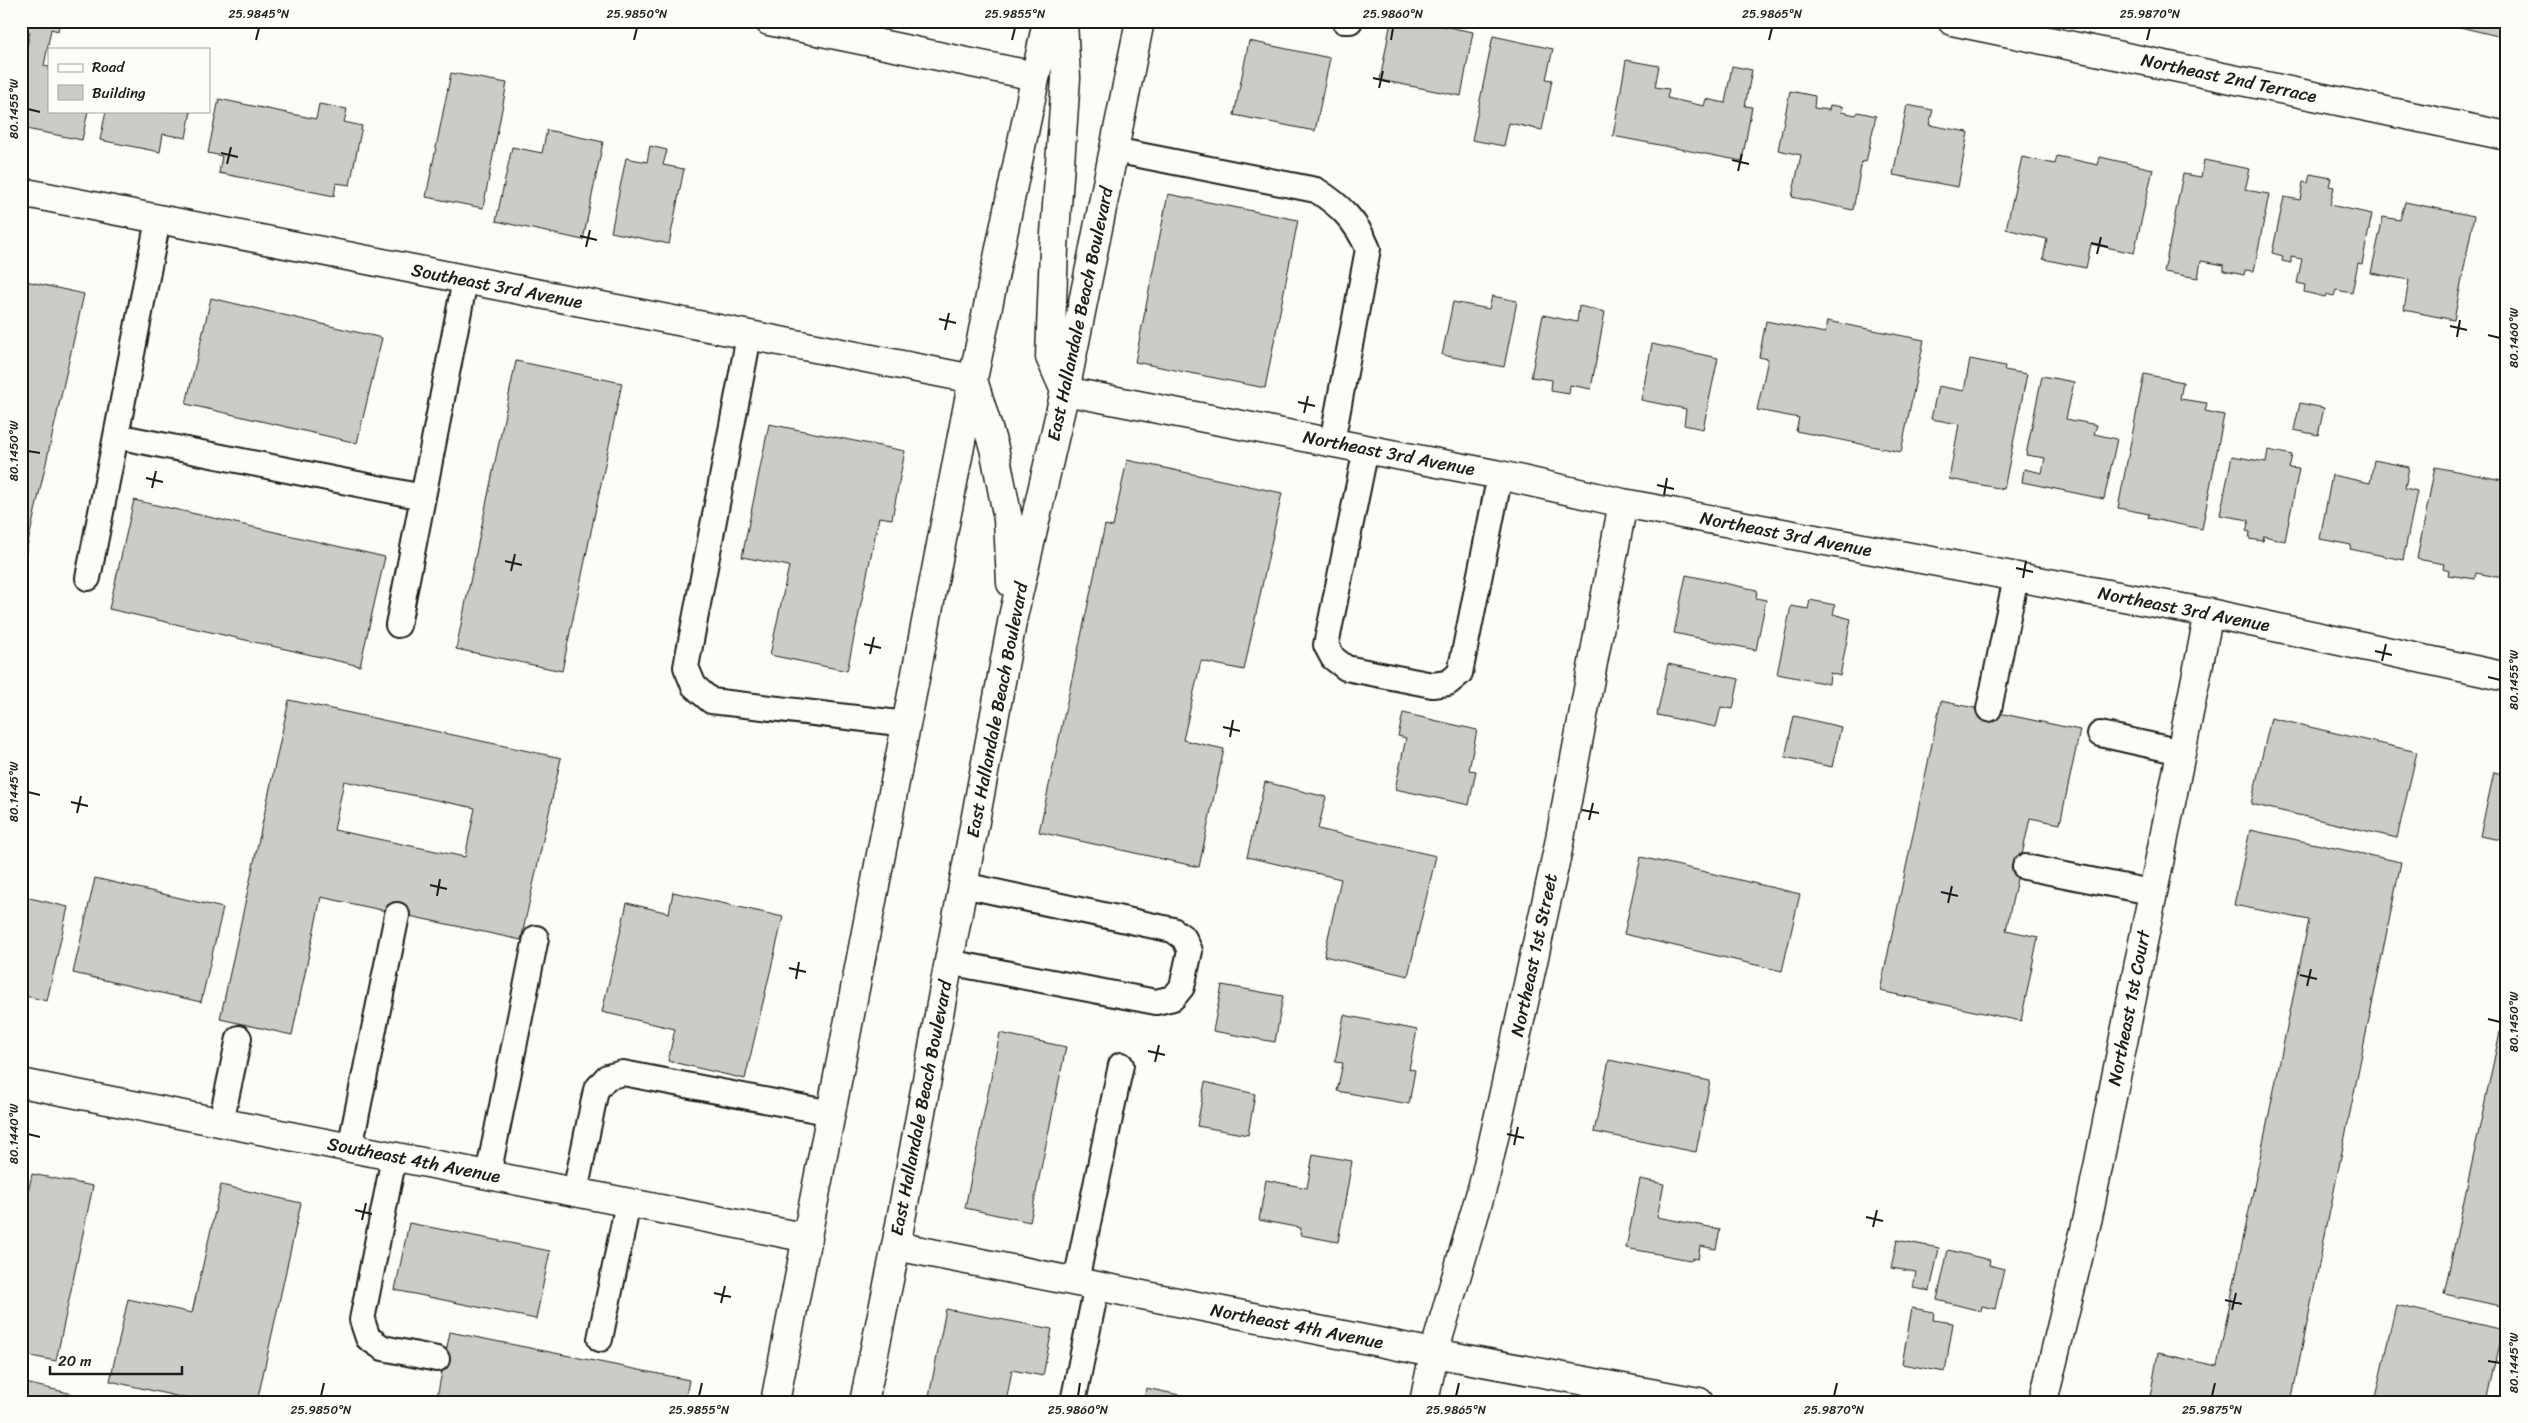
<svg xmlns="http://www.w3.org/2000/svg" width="2528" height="1423" viewBox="0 0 2528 1423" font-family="Sriracha,sans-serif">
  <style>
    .building { fill: #cccbc8; stroke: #1c1c1c; fill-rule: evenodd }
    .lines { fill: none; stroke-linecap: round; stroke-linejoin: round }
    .service-casing { stroke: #1c1c1c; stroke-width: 28 }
    .minor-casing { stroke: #1c1c1c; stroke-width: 31 }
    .primary-casing { stroke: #1c1c1c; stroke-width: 31 }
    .service { stroke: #fdfcf7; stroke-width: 24 }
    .minor { stroke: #fdfcf7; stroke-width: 28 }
    .primary { stroke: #fdfcf7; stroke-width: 28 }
    .ticks { fill: none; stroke: #1c1c1c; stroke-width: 2 }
    .labels { text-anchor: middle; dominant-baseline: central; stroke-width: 4; stroke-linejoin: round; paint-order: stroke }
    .street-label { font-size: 18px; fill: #1c1c1c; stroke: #fdfcf7 }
    .neatline { fill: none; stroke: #1c1c1c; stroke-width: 2 }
    .ticks-label { font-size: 12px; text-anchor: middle; fill: #1c1c1c }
  </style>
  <rect width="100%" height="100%" fill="#fdfcf7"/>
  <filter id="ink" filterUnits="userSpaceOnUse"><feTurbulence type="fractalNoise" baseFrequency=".02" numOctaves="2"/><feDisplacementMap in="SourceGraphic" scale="10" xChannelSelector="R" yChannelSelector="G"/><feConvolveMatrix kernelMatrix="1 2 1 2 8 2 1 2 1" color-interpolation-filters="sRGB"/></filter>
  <g filter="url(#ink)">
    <!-- building -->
    <path class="building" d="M 21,21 L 60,21 L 58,31 L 51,29 L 44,66 L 49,67 L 49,111 L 88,111 L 82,140 L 21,128 L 21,55 L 25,56 L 30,32 L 21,29 Z
      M 1391,21 L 1418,21 L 1473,32 L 1461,96 L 1380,80 Z
      M 2435,21 L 2507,21 L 2507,34 L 2506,38 Z
      M 1493,36 L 1553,49 L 1546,79 L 1552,80 L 1542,130 L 1509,123 L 1504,146 L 1472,140 Z
      M 1249,41 L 1330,58 L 1315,131 L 1234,115 Z
      M 1626,60 L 1659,66 L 1655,87 L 1669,89 L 1667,98 L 1704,106 L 1706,99 L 1725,103 L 1732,66 L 1752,70 L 1745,106 L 1752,107 L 1742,161 L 1613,136 Z
      M 451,73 L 507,83 L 483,208 L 426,197 Z
      M 1790,91 L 1815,96 L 1814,108 L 1829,110 L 1830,105 L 1843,107 L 1841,112 L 1856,115 L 1858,112 L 1876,116 L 1866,162 L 1862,161 L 1853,210 L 1792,197 L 1801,155 L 1778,150 Z
      M 219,99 L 316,119 L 319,104 L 347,109 L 344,122 L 362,126 L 350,185 L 336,183 L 334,196 L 219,173 L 222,156 L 208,153 Z
      M 1907,105 L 1933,110 L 1929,125 L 1968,132 L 1958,187 L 1893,175 Z
      M 106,111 L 191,111 L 186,138 L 163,134 L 160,152 L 100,140 Z
      M 547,130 L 603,142 L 583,240 L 496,221 L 512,147 L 542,153 Z
      M 650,146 L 667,150 L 663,165 L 684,169 L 669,244 L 611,232 L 626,158 L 647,162 Z
      M 2057,156 L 2098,165 L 2100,157 L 2153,169 L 2134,253 L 2091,244 L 2086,268 L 2043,259 L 2047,239 L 2006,229 L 2022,157 L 2055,164 Z
      M 2204,160 L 2250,169 L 2245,190 L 2269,194 L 2254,271 L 2245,270 L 2244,275 L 2224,271 L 2224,265 L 2201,261 L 2198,278 L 2164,272 L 2183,174 L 2201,177 Z
      M 2310,174 L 2331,178 L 2329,186 L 2334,187 L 2330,205 L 2372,214 L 2362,264 L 2358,263 L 2352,293 L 2336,290 L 2334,296 L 2326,294 L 2325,297 L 2304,292 L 2305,285 L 2297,283 L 2302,259 L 2291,257 L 2291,263 L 2282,261 L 2283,256 L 2272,253 L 2284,197 L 2300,200 L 2303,182 L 2308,183 Z
      M 1168,194 L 1298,220 L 1265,388 L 1135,362 Z
      M 2405,202 L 2474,216 L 2454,320 L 2404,310 L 2409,280 L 2371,273 L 2383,217 L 2400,220 Z
      M 21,280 L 84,294 L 21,574 Z
      M 1492,296 L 1517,301 L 1504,367 L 1442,355 L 1453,302 L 1489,309 Z
      M 211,298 L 382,338 L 357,443 L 186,404 Z
      M 1579,306 L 1605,312 L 1591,389 L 1570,385 L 1569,394 L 1551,391 L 1552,380 L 1531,377 L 1543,315 L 1577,322 Z
      M 1766,321 L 1825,333 L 1827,321 L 1924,340 L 1901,452 L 1796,431 L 1799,418 L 1757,410 L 1768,359 L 1759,357 Z
      M 1652,344 L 1718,358 L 1703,429 L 1684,425 L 1686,409 L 1641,400 Z
      M 1970,359 L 2005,366 L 2004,370 L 2027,374 L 2004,489 L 1949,479 L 1959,424 L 1931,419 L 1938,386 L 1964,391 Z
      M 516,361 L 622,383 L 562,671 L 456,649 Z
      M 2144,374 L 2183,382 L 2180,399 L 2207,403 L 2205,411 L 2224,415 L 2202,529 L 2148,518 L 2149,514 L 2118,508 Z
      M 2042,376 L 2074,382 L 2066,419 L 2097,425 L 2094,434 L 2117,439 L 2104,499 L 2022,482 L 2024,469 L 2042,473 L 2045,458 L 2026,455 Z
      M 2300,403 L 2324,408 L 2318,435 L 2294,430 Z
      M 769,424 L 905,451 L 892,519 L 879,517 L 847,671 L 770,655 L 789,566 L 742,557 Z
      M 2268,450 L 2292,455 L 2289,468 L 2299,469 L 2285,541 L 2264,536 L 2263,541 L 2249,539 L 2250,532 L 2246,531 L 2249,520 L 2220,515 L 2232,456 L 2266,462 Z
      M 1127,460 L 1282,493 L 1244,670 L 1201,661 L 1183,740 L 1224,749 L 1199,867 L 1039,832 L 1105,525 L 1113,527 Z
      M 2374,460 L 2409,467 L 2405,488 L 2417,491 L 2403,560 L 2350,549 L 2351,545 L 2320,539 L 2332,475 L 2370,483 Z
      M 2435,467 L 2507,481 L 2507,559 L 2503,578 L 2476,573 L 2475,579 L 2448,575 L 2449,571 L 2443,569 L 2444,564 L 2417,559 Z
      M 134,500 L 385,557 L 360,666 L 109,609 Z
      M 1686,575 L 1757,590 L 1756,598 L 1766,600 L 1756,650 L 1674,633 Z
      M 1810,600 L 1835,605 L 1833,614 L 1851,619 L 1840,676 L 1830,673 L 1829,684 L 1777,674 L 1791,606 L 1808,609 Z
      M 1668,664 L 1739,679 L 1733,709 L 1721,707 L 1716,727 L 1657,715 Z
      M 289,700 L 561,758 L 521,940 L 321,897 L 292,1035 L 220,1019 ZM 344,781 L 475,808 L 465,857 L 334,830 Z
      M 1941,701 L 2080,730 L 2060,824 L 2030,818 L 2006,930 L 2038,937 L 2021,1021 L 1880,991 Z
      M 1403,713 L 1477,730 L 1469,770 L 1476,771 L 1469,805 L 1395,789 L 1406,738 L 1398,736 Z
      M 1794,716 L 1841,727 L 1832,767 L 1785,757 Z
      M 2271,718 L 2417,752 L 2397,838 L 2251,804 Z
      M 2494,772 L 2507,775 L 2507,841 L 2480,836 Z
      M 1265,782 L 1326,797 L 1318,829 L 1436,856 L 1408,976 L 1324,956 L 1341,879 L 1247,857 Z
      M 2250,830 L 2401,862 L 2291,1402 L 2149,1402 L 2158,1353 L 2217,1366 L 2309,920 L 2234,905 Z
      M 1641,857 L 1800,894 L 1782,971 L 1624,934 Z
      M 95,878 L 223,908 L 201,1002 L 73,973 Z
      M 673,892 L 783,917 L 745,1079 L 668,1061 L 675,1029 L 602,1012 L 627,903 L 669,913 Z
      M 21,896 L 68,907 L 47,1001 L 21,995 Z
      M 1222,985 L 1283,996 L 1275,1042 L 1213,1031 Z
      M 2507,999 L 2507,1277 L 2501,1306 L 2444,1294 Z
      M 1344,1015 L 1417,1030 L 1409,1069 L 1415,1070 L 1409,1104 L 1337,1091 L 1343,1063 L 1335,1062 Z
      M 1000,1033 L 1066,1047 L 1030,1222 L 965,1208 Z
      M 1609,1060 L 1710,1081 L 1696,1152 L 1594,1132 Z
      M 1205,1082 L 1255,1094 L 1248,1135 L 1197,1126 Z
      M 1313,1154 L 1352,1161 L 1338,1242 L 1300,1235 L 1301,1228 L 1259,1220 L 1266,1180 L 1307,1188 Z
      M 32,1174 L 93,1186 L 56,1361 L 21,1354 L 21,1226 Z
      M 1640,1179 L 1664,1184 L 1657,1217 L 1720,1229 L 1716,1249 L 1700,1246 L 1698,1259 L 1693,1258 L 1690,1260 L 1626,1248 Z
      M 221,1185 L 301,1203 L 257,1402 L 202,1402 L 110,1381 L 128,1299 L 192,1313 Z
      M 409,1223 L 550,1251 L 536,1319 L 395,1290 Z
      M 1897,1240 L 1939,1248 L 1930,1291 L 1913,1288 L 1916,1272 L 1891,1268 Z
      M 1948,1250 L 1990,1260 L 1989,1265 L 2004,1269 L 1995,1309 L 1982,1306 L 1981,1311 L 1937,1300 Z
      M 2396,1305 L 2503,1330 L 2487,1402 L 2374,1402 Z
      M 1912,1308 L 1934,1312 L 1933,1320 L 1953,1323 L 1945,1372 L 1902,1364 Z
      M 946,1309 L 1052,1329 L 1043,1376 L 1012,1370 L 1006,1402 L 928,1402 Z
      M 450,1332 L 689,1380 L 685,1402 L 436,1402 Z
      M 21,1382 L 108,1402 L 21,1402 Z
      M 1146,1388 L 1213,1402 L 1144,1402 Z"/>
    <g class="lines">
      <defs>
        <path id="service" d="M 1344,21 L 1350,21
          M 1114,150 L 1316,190 C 1340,205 1357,222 1368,249 L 1332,442
          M 158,220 L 116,436 L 423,497 L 465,280
          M 749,336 L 686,667 L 694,686 L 711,701 L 907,724
          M 1366,449 L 1326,645 L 1333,658 L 1346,668 L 1432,685 L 1448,683 L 1460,673 L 1500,475
          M 88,578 L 116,436
          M 398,625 L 423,497
          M 1989,709 L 2016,577
          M 2100,734 L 2181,752
          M 2025,867 L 2151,892
          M 948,962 L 1156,1002 L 1173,998 L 1182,987 L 1190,951 L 1184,938 L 1173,930 L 963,885
          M 221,1122 L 239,1038
          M 350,1148 L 397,915
          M 394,1157 L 362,1320 L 368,1338 L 383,1348 L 437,1359
          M 488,1175 L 536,938
          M 575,1192 L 596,1090 L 607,1077 L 623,1073 L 832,1113
          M 1076,1281 L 1121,1065
          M 600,1339 L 628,1203
          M 1073,1402 L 1097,1285"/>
        <path id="minor" d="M 769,21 L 1035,76
          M 1952,21 L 2507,136
          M 21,192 L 973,379
          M 1065,391 L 1500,475 L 1623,503 L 2209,613 L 2507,677
          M 21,1083 L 808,1238
          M 896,1246 L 1434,1353 L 1699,1402
          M 1424,1402 L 1434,1353 L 1485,1178 L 1558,849 L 1623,503
          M 2043,1402 L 2088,1217 L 2209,613"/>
        <path id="primary" d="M 1063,21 L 1066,78 L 1054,248 L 1050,357 L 1065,391
          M 974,383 L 994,448 L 1008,519 L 1011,583
          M 775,1402 L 973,379 L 1047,21
          M 864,1402 L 896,1246 L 1013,617 L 1065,391 L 1140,21"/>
      </defs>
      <!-- service casing -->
      <use href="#service" class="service-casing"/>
      <!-- minor casing -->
      <use href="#minor" class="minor-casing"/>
      <!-- primary casing -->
      <use href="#primary" class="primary-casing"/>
      <!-- service -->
      <use href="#service" class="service"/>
      <!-- minor -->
      <use href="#minor" class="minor"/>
      <!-- primary -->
      <use href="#primary" class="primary"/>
    </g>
  </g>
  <!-- ticks -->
  <path class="ticks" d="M 256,40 L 259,28M 634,40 L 637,28M 1012,40 L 1015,28M 1391,40 L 1393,28M 1769,40 L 1772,28M 2147,40 L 2150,28M 1373,78 L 1390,82M 1379,88 L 1383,71M 28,109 L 40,112M 221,153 L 238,157M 1732,160 L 1749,164M 227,164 L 231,147M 1738,171 L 1742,154M 580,236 L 597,240M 2091,243 L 2108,247M 586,247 L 590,230M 2097,254 L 2101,237M 939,319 L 956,323M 2450,326 L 2467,330M 945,330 L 949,313M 2488,335 L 2500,338M 2457,337 L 2460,320M 1298,402 L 1315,406M 1304,413 L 1308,396M 28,451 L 40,453M 146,478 L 163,482M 1657,485 L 1674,489M 152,488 L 156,471M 1664,495 L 1667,478M 505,561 L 522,565M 2016,568 L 2033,572M 511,571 L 515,554M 2023,578 L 2026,561M 864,644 L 881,648M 2375,651 L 2392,655M 870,654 L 874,637M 2382,661 L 2386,644M 2488,677 L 2500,680M 1223,727 L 1240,731M 1230,737 L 1233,720M 28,792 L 40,795M 71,802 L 88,806M 1582,810 L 1599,813M 77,813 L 81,796M 1589,820 L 1593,803M 430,885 L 447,889M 1941,892 L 1958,896M 437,896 L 440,879M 1948,903 L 1952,886M 789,968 L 806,972M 2300,975 L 2317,979M 796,979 L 799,962M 2307,986 L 2311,969M 2488,1019 L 2500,1022M 1148,1051 L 1165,1055M 1155,1062 L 1159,1045M 28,1134 L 40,1137M 1507,1134 L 1524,1138M 1514,1145 L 1518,1127M 355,1210 L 372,1214M 1866,1217 L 1883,1221M 362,1220 L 366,1203M 1873,1227 L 1877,1210M 714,1293 L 731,1297M 2225,1300 L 2242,1304M 721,1303 L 725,1286M 2232,1310 L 2236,1293M 2488,1361 L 2500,1363M 321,1396 L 324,1383M 699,1396 L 702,1383M 1078,1396 L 1080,1383M 1456,1396 L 1459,1383M 1834,1396 L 1837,1383M 2212,1396 L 2215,1383"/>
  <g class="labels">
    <!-- street labels -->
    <g class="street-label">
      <text transform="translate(2229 78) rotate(12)">Northeast 2nd Terrace</text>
      <text transform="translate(497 286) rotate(11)">Southeast 3rd Avenue</text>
      <text transform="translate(1080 314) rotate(-78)">East Hallandale Beach Boulevard</text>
      <text transform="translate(1389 453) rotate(11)">Northeast 3rd Avenue</text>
      <text transform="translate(1786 534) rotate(11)">Northeast 3rd Avenue</text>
      <text transform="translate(2184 609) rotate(11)">Northeast 3rd Avenue</text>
      <text transform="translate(997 710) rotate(-79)">East Hallandale Beach Boulevard</text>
      <text transform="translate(1534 955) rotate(-78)">Northeast 1st Street</text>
      <text transform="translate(2129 1008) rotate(-79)">Northeast 1st Court</text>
      <text transform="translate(921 1108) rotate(-79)">East Hallandale Beach Boulevard</text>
      <text transform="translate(414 1160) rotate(11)">Southeast 4th Avenue</text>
      <text transform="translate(1297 1326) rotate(11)">Northeast 4th Avenue</text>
    </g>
  </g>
  <!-- margin -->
  <rect width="2528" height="1423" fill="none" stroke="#fdfcf7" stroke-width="55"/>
  <!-- legend -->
  <rect x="48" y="48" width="162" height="65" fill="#fdfcf7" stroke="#a3a29f"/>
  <rect x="58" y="64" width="25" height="8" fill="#fdfcf7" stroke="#a3a29f"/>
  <text x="92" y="72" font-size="15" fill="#1c1c1c">Road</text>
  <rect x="58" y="85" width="25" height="15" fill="#cccbc8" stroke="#a3a29f"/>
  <text x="92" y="98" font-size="15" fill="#1c1c1c">Building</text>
  <!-- scale -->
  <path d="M50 1366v8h132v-8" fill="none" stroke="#1c1c1c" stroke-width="2.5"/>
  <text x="58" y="1366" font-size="15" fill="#1c1c1c" stroke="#fdfcf7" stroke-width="4" paint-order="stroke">20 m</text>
  <rect x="28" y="28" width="2472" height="1368" class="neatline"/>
  <g class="ticks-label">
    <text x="259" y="18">25.9845°N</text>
    <text x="637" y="18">25.9850°N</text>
    <text x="1015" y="18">25.9855°N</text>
    <text x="1393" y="18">25.9860°N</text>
    <text x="1772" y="18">25.9865°N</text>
    <text x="2150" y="18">25.9870°N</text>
    <text transform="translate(14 109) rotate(-90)" y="4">80.1455°W</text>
    <text transform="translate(2514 338) rotate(-90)" y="4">80.1460°W</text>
    <text transform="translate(14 451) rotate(-90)" y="4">80.1450°W</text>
    <text transform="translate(2514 680) rotate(-90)" y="4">80.1455°W</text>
    <text transform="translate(14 792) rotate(-90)" y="4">80.1445°W</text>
    <text transform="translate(2514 1022) rotate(-90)" y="4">80.1450°W</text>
    <text transform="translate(14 1134) rotate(-90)" y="4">80.1440°W</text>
    <text transform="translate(2514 1363) rotate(-90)" y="4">80.1445°W</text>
    <text x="321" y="1414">25.9850°N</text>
    <text x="699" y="1414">25.9855°N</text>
    <text x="1078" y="1414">25.9860°N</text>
    <text x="1456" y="1414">25.9865°N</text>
    <text x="1834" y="1414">25.9870°N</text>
    <text x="2212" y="1414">25.9875°N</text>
  </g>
</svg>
